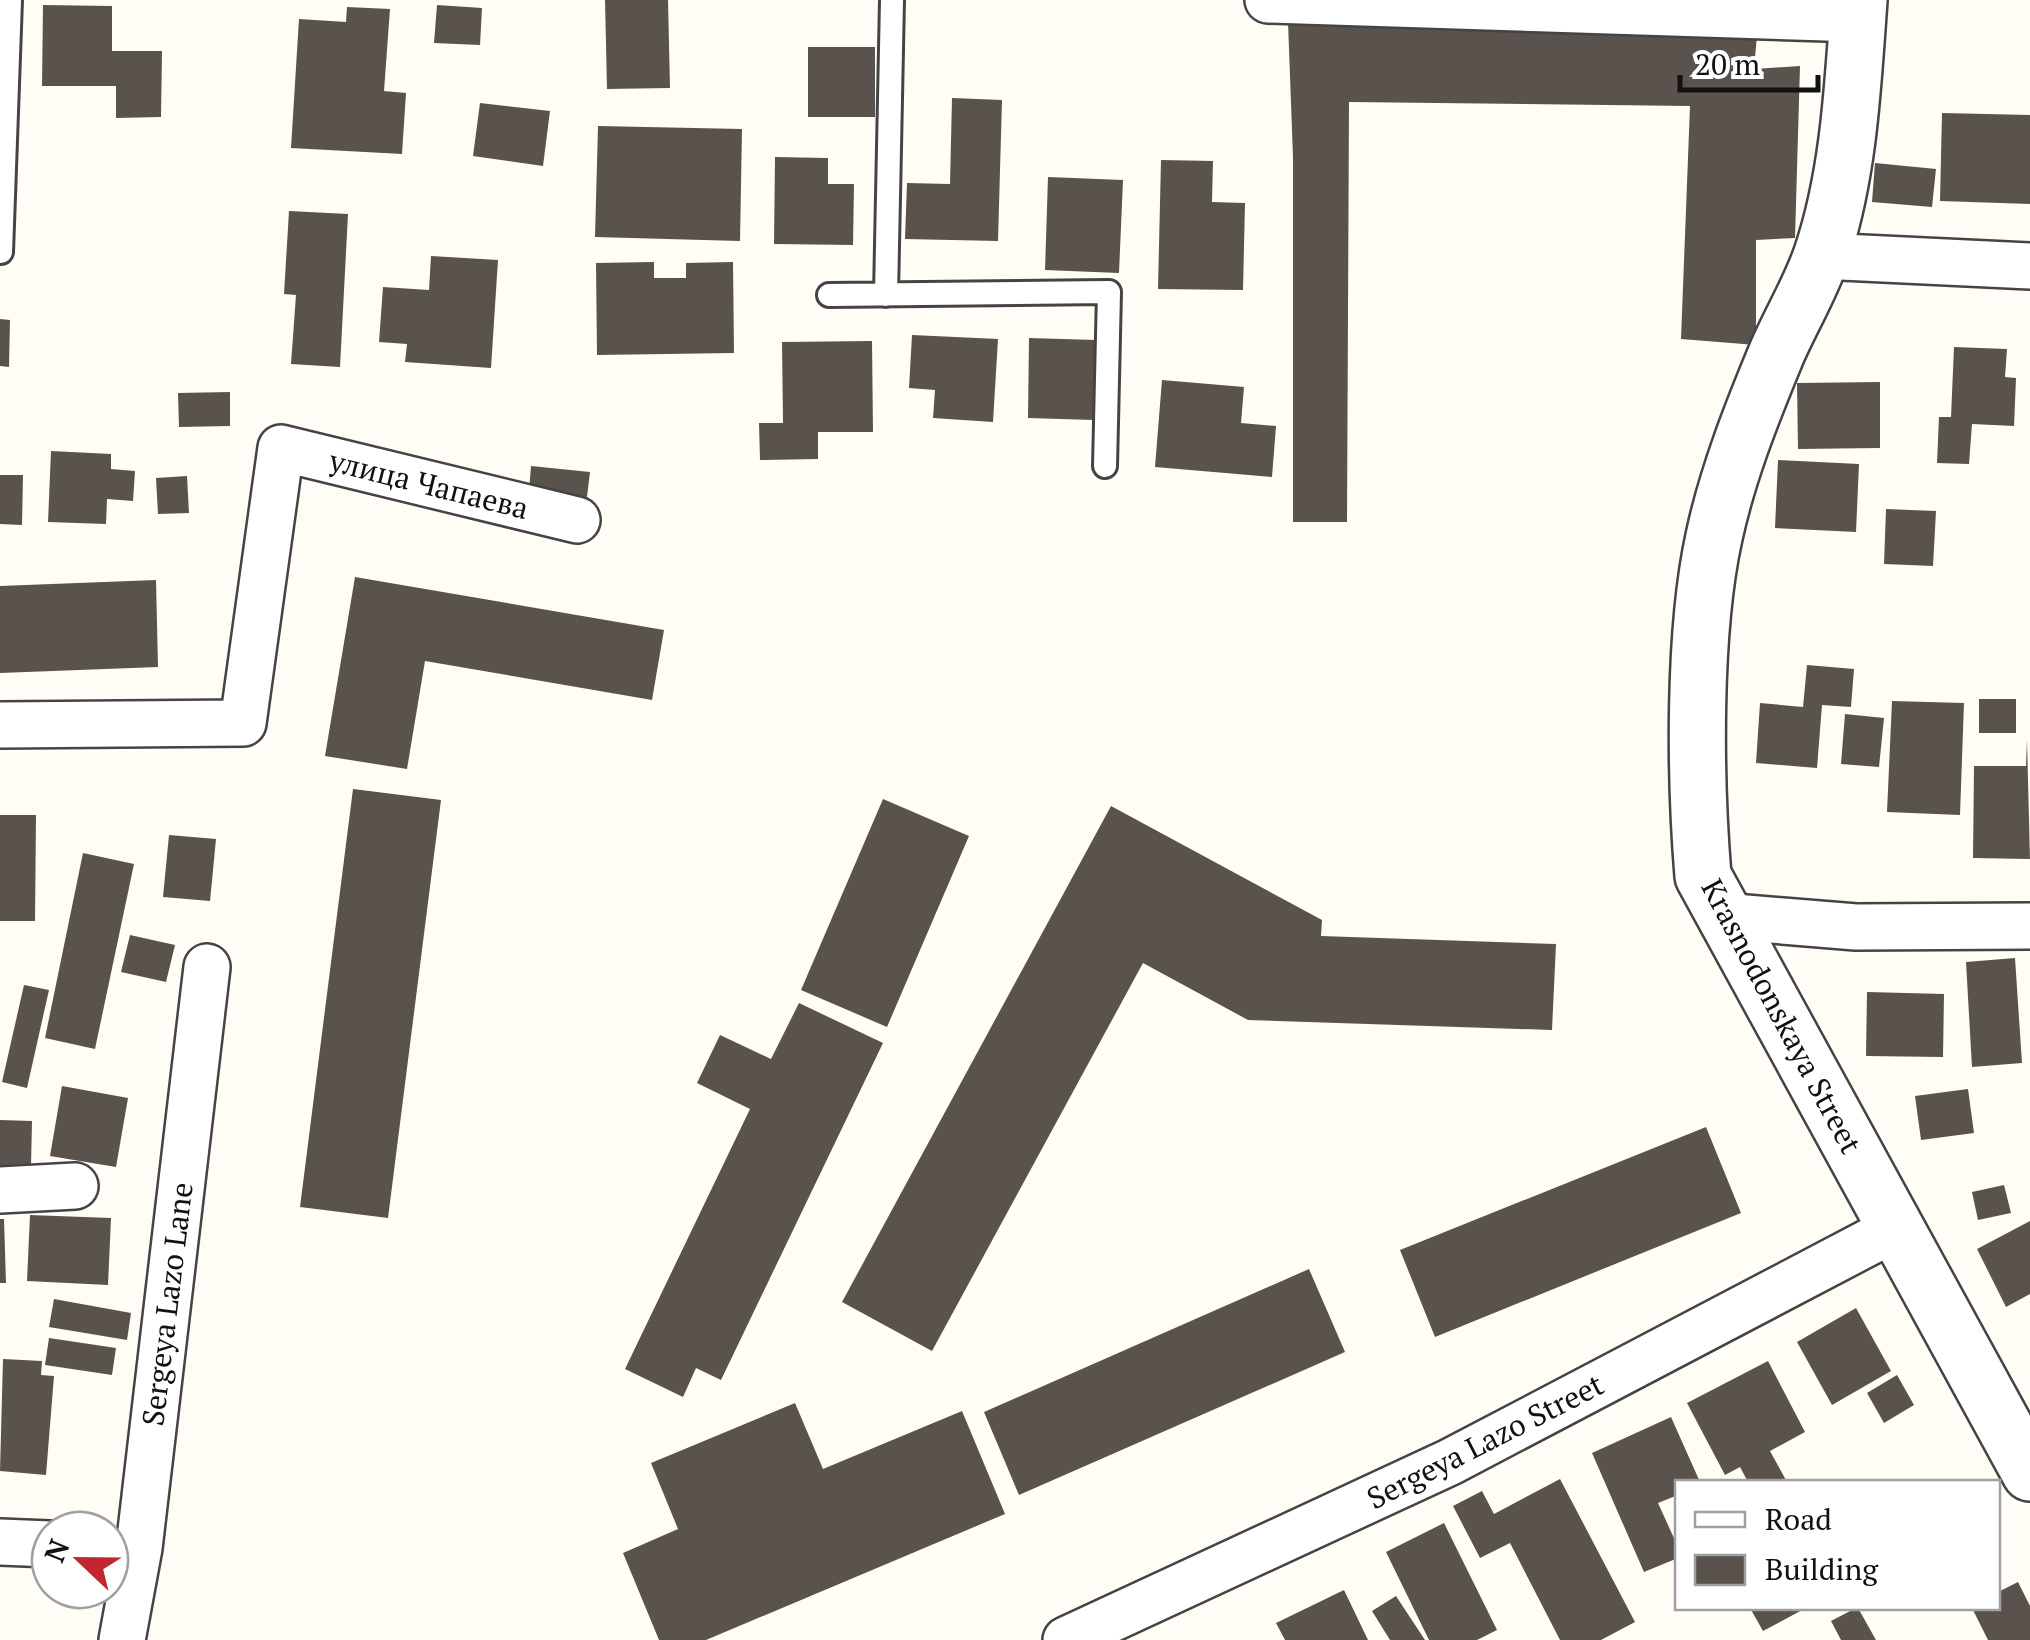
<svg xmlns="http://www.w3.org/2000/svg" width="2030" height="1640" viewBox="0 0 2030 1640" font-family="'PT Serif',serif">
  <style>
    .building { fill: #5a524d }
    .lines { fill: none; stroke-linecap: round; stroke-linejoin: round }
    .service-casing { stroke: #444; stroke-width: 28 }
    .minor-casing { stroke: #444; stroke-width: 50 }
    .tertiary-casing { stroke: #444; stroke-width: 60 }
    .service { stroke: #fff; stroke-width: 22 }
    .minor { stroke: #fff; stroke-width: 45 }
    .tertiary { stroke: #fff; stroke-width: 55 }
    .labels { text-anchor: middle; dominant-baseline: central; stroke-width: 10; stroke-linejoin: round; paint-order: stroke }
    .street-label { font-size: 30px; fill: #111; stroke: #fff }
  </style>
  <rect width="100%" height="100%" fill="#fffdf5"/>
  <!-- building -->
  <path class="building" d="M 605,0 L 668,0 L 670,88 L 607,89 Z
    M 43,5 L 112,6 L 112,51 L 162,51 L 161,117 L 116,118 L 116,86 L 42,86 Z
    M 437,5 L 482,8 L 480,45 L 434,43 Z
    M 347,7 L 390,9 L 384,91 L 406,93 L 402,154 L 291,148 L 299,19 L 346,22 Z
    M 1288,22 L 1757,35 L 1754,69 L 1800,66 L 1795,238 L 1756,240 L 1756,345 L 1681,339 L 1690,106 L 1349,102 L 1347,522 L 1293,522 L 1293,157 Z
    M 808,47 L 875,47 L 875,117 L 808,117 Z
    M 952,98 L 1002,100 L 998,241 L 905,239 L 907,183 L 950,184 Z
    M 480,103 L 550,111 L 543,166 L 473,156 Z
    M 1942,113 L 2030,115 L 2030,204 L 1940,201 Z
    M 598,126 L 742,129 L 740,241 L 595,237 Z
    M 775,157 L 828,158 L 828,184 L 854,184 L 853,245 L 774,244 Z
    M 1161,160 L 1213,161 L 1212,202 L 1245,203 L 1243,290 L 1158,289 Z
    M 1875,163 L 1936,169 L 1932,207 L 1872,202 Z
    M 1048,177 L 1123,180 L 1119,273 L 1045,270 Z
    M 289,211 L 348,214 L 340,367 L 291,364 L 296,295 L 284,294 Z
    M 431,256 L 498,260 L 491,368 L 405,362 L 407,344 L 379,342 L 383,287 L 429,290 Z
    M 654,262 L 654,278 L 686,278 L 686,263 L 733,262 L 734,353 L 597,355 L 596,263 Z
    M 0,319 L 10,320 L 9,367 L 0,366 Z
    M 912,335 L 998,339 L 993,422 L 933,418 L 935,390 L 909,388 Z
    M 1029,338 L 1096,340 L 1094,420 L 1028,418 Z
    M 872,341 L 873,432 L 818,432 L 818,459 L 760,460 L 759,423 L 783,423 L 782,342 Z
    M 1954,347 L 2007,349 L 2005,377 L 2016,378 L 2014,426 L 1972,424 L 1969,464 L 1937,463 L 1939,417 L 1951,417 Z
    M 1162,380 L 1244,387 L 1241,423 L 1276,426 L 1272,477 L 1155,467 Z
    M 1880,382 L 1880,448 L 1798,449 L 1797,383 Z
    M 230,392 L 230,426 L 179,427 L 178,393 Z
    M 51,451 L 111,454 L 111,469 L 135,471 L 133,501 L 107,499 L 106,524 L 48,522 Z
    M 1778,460 L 1859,464 L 1856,532 L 1775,528 Z
    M 531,466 L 590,472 L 587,497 L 529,491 Z
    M 0,475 L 23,475 L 22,525 L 0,524 Z
    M 187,476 L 189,513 L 158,514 L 156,478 Z
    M 1886,509 L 1936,511 L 1933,566 L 1884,564 Z
    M 355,577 L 664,630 L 652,700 L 425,661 L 407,769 L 325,756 Z
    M 156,580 L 158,667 L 0,673 L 0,586 Z
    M 1807,665 L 1854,669 L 1851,707 L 1822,705 L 1817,768 L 1756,763 L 1760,703 L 1803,707 Z
    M 1979,699 L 2016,699 L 2016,733 L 1979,733 Z
    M 1892,701 L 1964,703 L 1960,815 L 1887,812 Z
    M 1845,714 L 1884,718 L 1879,767 L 1841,764 Z
    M 2027,740 L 2030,859 L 1973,858 L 1974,766 L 2026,766 Z
    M 353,789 L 441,800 L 388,1218 L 300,1207 Z
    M 883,799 L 969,836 L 887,1027 L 801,990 Z
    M 1111,806 L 1322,920 L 1321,936 L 1556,944 L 1552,1030 L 1248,1020 L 1143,963 L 932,1351 L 842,1302 Z
    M 0,815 L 36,815 L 35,921 L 0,921 Z
    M 169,835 L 216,839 L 210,901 L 163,897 Z
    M 83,853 L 134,864 L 95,1049 L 45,1038 Z
    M 130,935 L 175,945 L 166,982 L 121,972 Z
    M 2015,958 L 2022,1063 L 1972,1067 L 1966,962 Z
    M 24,985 L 49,990 L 27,1088 L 2,1082 Z
    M 1867,992 L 1944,994 L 1943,1057 L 1866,1056 Z
    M 799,1003 L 883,1043 L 721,1380 L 696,1368 L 683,1397 L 625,1369 L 750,1109 L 697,1083 L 720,1035 L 771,1059 Z
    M 62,1086 L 128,1098 L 116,1167 L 50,1156 Z
    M 1968,1089 L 1974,1133 L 1921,1140 L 1915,1096 Z
    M 0,1120 L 32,1121 L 31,1167 L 0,1167 Z
    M 1706,1127 L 1741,1213 L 1435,1337 L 1400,1250 Z
    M 2004,1185 L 2011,1213 L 1978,1220 L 1972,1192 Z
    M 30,1215 L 111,1218 L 108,1285 L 27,1281 Z
    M 0,1219 L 4,1219 L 6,1283 L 0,1283 Z
    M 2030,1221 L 2030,1294 L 2006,1307 L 1977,1249 Z
    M 1309,1269 L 1345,1352 L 1019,1495 L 984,1412 Z
    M 54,1299 L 131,1313 L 127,1340 L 49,1327 Z
    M 1856,1308 L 1891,1371 L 1832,1405 L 1797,1342 Z
    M 49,1338 L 116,1348 L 112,1375 L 45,1365 Z
    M 3,1359 L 42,1361 L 41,1375 L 54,1376 L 46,1475 L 0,1471 Z
    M 1768,1361 L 1805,1432 L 1770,1451 L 1787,1482 L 1748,1482 L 1740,1467 L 1725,1475 L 1687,1403 Z
    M 1897,1375 L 1914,1405 L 1884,1423 L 1867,1393 Z
    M 795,1403 L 823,1469 L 962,1411 L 1005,1514 L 706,1640 L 659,1640 L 623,1553 L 678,1529 L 651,1463 Z
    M 1671,1417 L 1700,1482 L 1678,1482 L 1678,1495 L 1658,1503 L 1678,1547 L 1678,1558 L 1644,1572 L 1592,1453 Z
    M 1560,1479 L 1635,1622 L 1601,1640 L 1560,1640 L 1510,1543 L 1480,1558 L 1453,1506 L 1482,1491 L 1494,1514 Z
    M 1444,1523 L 1497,1630 L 1477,1640 L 1429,1640 L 1386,1552 Z
    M 2018,1582 L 2030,1606 L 2030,1640 L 1988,1640 L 1972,1608 L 1998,1608 L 1998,1592 Z
    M 1344,1590 L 1368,1640 L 1285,1640 L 1276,1623 Z
    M 1396,1596 L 1425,1640 L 1390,1640 L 1372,1611 Z
    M 1750,1608 L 1806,1608 L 1763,1631 Z
    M 1856,1608 L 1858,1608 L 1876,1640 L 1841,1640 L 1831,1621 Z"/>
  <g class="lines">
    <defs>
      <path id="service" d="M 1,252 L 10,0
        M 829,295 L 1109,292 L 1105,466
        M 886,295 L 892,0"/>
      <path id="minor" d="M 1268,0 L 1858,19
        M 1821,256 L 2030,266
        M 0,725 L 243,723 L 281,448 L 577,520
        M 1722,916 L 1856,927 L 2030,926
        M 0,1190 L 75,1186
        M 0,1542 L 50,1544
        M 122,1640 L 139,1548 L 207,967
        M 1066,1640 L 1450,1462 L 1898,1227"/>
      <path id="tertiary" d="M 1859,0 C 1853,84 1849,174 1822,254 C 1810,290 1789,323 1775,357 C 1751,415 1727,476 1714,537 C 1693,632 1695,779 1703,876 L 2030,1473"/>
    </defs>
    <!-- service casing -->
    <use href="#service" class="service-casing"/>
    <!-- minor casing -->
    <use href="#minor" class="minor-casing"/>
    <!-- tertiary casing -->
    <use href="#tertiary" class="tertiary-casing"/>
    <!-- service -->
    <use href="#service" class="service"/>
    <!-- minor -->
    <use href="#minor" class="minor"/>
    <!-- tertiary -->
    <use href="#tertiary" class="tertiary"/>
  </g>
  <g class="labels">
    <!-- street labels -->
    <g class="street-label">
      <text transform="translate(429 484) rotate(14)">улица Чапаева</text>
      <text transform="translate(1782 1016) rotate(62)">Krasnodonskaya Street</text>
      <text transform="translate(167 1304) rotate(-83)">Sergeya Lazo Lane</text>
      <text transform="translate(1485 1441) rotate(-27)">Sergeya Lazo Street</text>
    </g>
  </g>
  <!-- legend -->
  <rect x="1675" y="1480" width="325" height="130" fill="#ffffff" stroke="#a0a0a0" stroke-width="2.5"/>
  <rect x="1695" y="1512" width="50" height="15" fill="#ffffff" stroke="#a0a0a0" stroke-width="2.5"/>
  <text x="1765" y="1530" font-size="30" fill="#111111">Road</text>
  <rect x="1695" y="1555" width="50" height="30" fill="#5a524d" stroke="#a0a0a0" stroke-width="2.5"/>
  <text x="1765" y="1580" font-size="30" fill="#111111">Building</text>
  <!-- north arrow -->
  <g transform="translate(80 1560) rotate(292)"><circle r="48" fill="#ffffff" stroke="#a0a0a0" stroke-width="2.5"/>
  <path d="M0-8L18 38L0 25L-18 38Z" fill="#c4262e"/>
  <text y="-15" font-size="28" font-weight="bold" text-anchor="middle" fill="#111111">N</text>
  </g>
  <!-- scale -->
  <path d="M1680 75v15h138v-15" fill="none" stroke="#111111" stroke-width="5"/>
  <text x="1695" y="75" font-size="30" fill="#111111" stroke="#ffffff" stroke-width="8" paint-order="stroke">20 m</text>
</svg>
